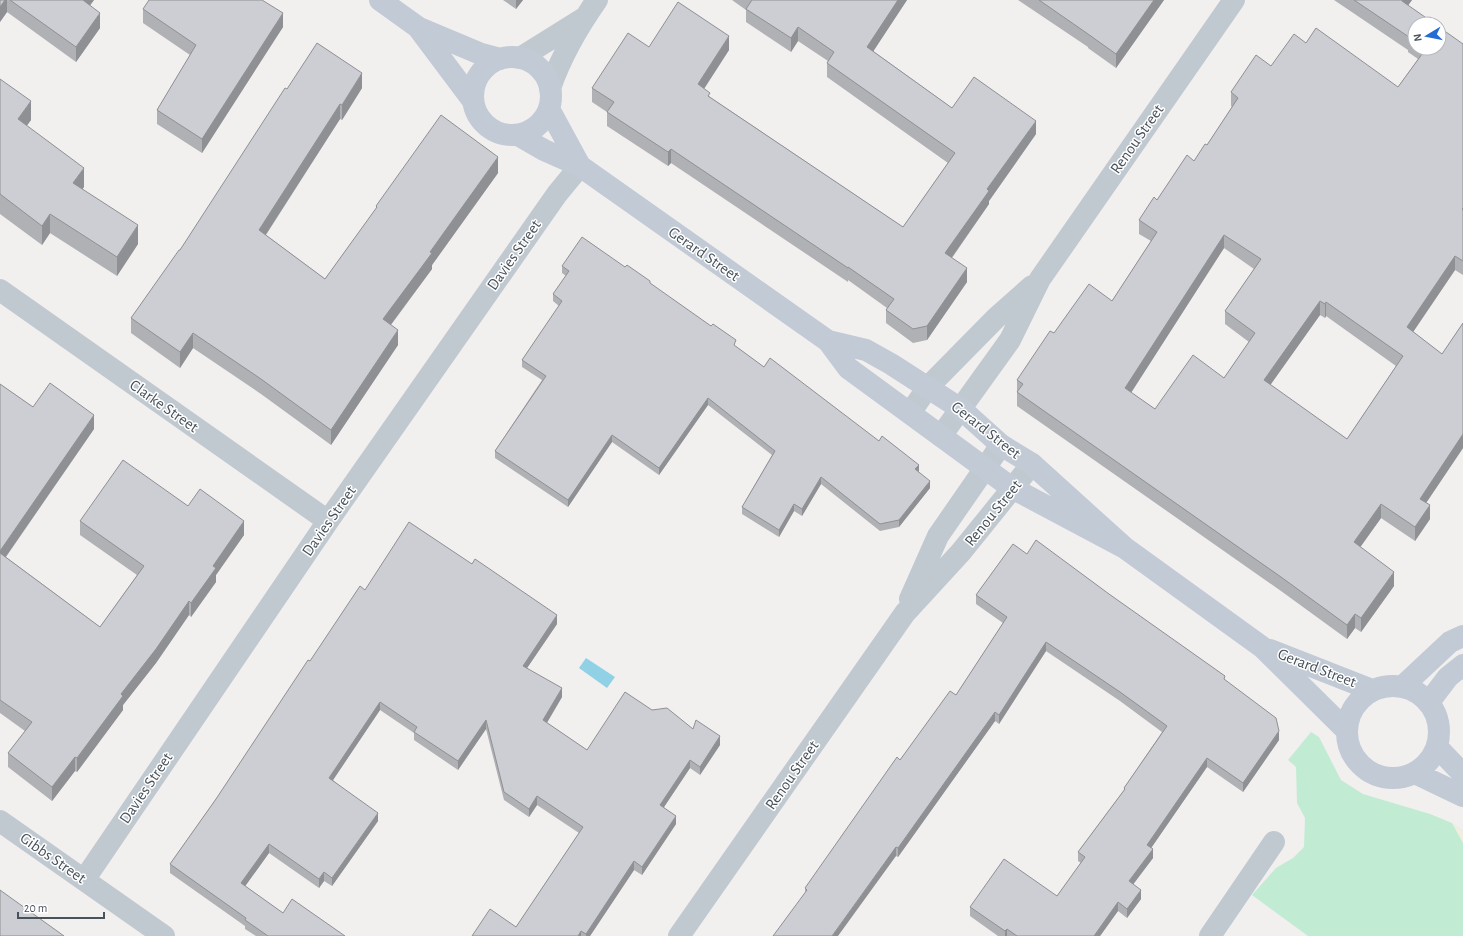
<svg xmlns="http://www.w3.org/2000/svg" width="1463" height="936" viewBox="0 0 1463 936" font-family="'Alegreya Sans',sans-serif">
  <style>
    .green { fill: #c1ecd3 }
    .sand { fill: #f2ede1 }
    .water { fill: #91d1e6 }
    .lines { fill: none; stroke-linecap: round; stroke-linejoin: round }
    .street { stroke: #c1c9d0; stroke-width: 22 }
    .secondary { stroke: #c1cad5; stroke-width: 22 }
    .wall { fill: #afb1b5; fill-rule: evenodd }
    .shaded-wall { fill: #8f9094 }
    .building { fill: #ccced3; stroke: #8f9094; fill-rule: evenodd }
    .labels { text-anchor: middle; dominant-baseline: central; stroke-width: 3; stroke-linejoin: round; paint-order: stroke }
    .street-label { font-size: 16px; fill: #48525b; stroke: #fff }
  </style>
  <rect width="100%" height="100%" fill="#f2efef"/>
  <!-- green -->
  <path class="green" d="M 1311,732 L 1319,737 L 1341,780 L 1363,794 L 1430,814 L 1452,823 L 1463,831 L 1463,936 L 1308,936 L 1252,895 L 1276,868 L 1293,858 L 1304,847 L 1305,818 L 1297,803 L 1296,767 L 1288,760 Z"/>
  <!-- sand -->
  <path class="sand" d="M 1452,823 L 1463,831 L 1463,843 Z"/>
  <!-- water -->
  <path class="water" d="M 586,658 L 615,677 L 607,688 L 579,668 Z"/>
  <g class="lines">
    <!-- street -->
    <path class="street" d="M 520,58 L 584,18
      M 550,88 C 561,57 578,27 597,0
      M 0,290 L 328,521
      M 910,413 L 928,387 L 996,318 L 1032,286
      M 941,436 L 1010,340 L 1040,279 L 1234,0
      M 910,599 L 938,536 L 1001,445
      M 0,821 L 164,936
      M 84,880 L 328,521 L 557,194 L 580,166
      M 679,936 L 905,613 L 961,552 L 1032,464
      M 1210,936 L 1274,842"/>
    <!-- secondary -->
    <path class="secondary" d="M 380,0 L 419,28 L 481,54 L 500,59
      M 419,29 L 473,101
      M473 96a39 39 0 1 1 78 0a39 39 0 1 1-78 0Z
      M 549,109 L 580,166
      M 518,135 L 544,150 L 580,166 L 828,341 L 848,368 L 1012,488 L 1125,548
      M 828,341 L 866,350 L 891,364 L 961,409 L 1001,445 L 1032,464 L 1125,548 L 1262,647 L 1346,730
      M 1270,650 L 1372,690
      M1347 732a46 46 0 1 1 92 0a46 46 0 1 1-92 0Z
      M 1403,686 L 1450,642 L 1463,636
      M 1429,702 L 1448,677 L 1463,665
      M 1437,747 L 1463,774
      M 1415,773 L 1463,796"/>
  </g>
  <!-- wall -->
  <path class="wall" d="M 0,0 L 94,0 L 90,5 L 100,28 L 76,62 L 7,12 L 0,22 Z
    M 503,0 L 523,0 L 516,9 Z
    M 732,0 L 907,0 L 873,51 L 952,108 L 1036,134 L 989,201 L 989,204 L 952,258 L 967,282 L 927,340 L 913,343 L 886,323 L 886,310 L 887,308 L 848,280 L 848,282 L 671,163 L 668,166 L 607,126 L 607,112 L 592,102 L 592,88 L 649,47 L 729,50 L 704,89 L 710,97 L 903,227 L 948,163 L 827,77 L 827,63 L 828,61 L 798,41 L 791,52 L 746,22 L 746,10 Z
    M 1018,0 L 1164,0 L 1116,68 L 1088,48 L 1088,47 Z
    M 1334,0 L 1412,0 L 1408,5 L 1415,24 L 1415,48 L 1439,48 L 1463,44 L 1463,275 L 1455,270 L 1413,332 L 1442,354 L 1463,323 L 1463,448 L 1426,503 L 1430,519 L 1415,541 L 1381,518 L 1360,547 L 1394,586 L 1361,632 L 1355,628 L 1347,639 L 1281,591 L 1017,406 L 1017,380 L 1054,333 L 1112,301 L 1151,241 L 1139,234 L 1139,220 L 1194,161 L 1207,145 L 1232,107 L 1231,106 L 1231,92 L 1306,43 L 1398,87 L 1418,59 L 1408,52 L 1408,50 ZM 1224,248 L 1254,269 L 1225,311 L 1225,324 L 1249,342 L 1224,378 L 1155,409 L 1131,393 ZM 1320,315 L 1325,318 L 1326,316 L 1396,366 L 1347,439 L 1270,385 Z
    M 143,9 L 283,27 L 202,153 L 157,124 L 157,110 L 190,55 L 143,23 Z
    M 0,79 L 31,120 L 26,126 L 84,187 L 82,189 L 138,244 L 117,276 L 50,233 L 42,245 L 0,214 Z
    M 362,88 L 342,120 L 340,119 L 266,235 L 325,279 L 376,209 L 376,206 L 498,173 L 432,265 L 432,269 L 391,325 L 398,345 L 331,445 L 261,394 L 193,348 L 180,368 L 131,333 L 131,318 L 180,250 L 287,89 Z
    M 562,266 L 625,267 L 650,284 L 764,367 L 919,472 L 930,488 L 899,527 L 880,531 L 821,484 L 802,516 L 794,511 L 779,537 L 742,514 L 742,507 L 772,455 L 708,405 L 659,475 L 612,442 L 568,507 L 495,458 L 495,451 L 542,380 L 522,367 L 522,360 L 559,306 L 553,301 L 553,294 L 566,276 L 562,273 Z
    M 0,384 L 33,407 L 94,429 L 6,557 L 100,627 L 137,575 L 80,535 L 80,521 L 188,506 L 244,535 L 216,575 L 216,582 L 191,617 L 189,615 L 156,663 L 123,705 L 123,710 L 77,772 L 75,771 L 52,801 L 8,767 L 8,753 L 25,731 L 0,713 Z
    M 1027,554 L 1225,680 L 1279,740 L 1243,792 L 1207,767 L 1151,848 L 1153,858 L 1133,884 L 1141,899 L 1127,918 L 1118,911 L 1100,936 L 998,936 L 970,916 L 970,907 L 1057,896 L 1081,863 L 1078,861 L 1078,852 L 1124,790 L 1124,788 L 1162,732 L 1120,701 L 1046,651 L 999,724 L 995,721 L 898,857 L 896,856 L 805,892 L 805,888 L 900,760 L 956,695 L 1003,623 L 976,604 L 976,595 Z
    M 365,590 L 557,624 L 527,668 L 562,697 L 547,723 L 587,750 L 652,710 L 693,729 L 720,745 L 700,775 L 690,768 L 664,807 L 676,824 L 642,875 L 634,870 L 590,936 L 472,936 L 516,927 L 579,833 L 537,805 L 529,817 L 504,800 L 486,729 L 458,770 L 414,740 L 414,733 L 380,710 L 333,780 L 378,821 L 332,886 L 324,881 L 319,888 L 269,853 L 245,886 L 283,913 L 345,936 L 256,936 L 245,929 L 245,926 L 170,873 L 170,864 L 216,799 L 310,661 Z"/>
  <!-- shaded-wall -->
  <path class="shaded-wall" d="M 5,0 L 7,0 L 7,12 L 0,22 L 0,7 Z
    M 83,0 L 94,0 L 83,15 Z
    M 516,0 L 523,0 L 516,9 Z
    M 898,0 L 907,0 L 867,61 L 867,47 Z
    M 1154,0 L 1164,0 L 1116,68 L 1116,54 Z
    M 1402,0 L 1412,0 L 1402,14 Z
    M 100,13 L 100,28 L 76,62 L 76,47 Z
    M 283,13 L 283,27 L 202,153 L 202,139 Z
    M 798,27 L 798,41 L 791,52 L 791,38 Z
    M 729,36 L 729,50 L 698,98 L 698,84 Z
    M 362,73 L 362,88 L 342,120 L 342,105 Z
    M 31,101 L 31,120 L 18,138 L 18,119 Z
    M 340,104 L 340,119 L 259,245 L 259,230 Z
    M 1036,121 L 1036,134 L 989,201 L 989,204 L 945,267 L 945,253 L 987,189 Z
    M 671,149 L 671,163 L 668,166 L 668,152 Z
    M 498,157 L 498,173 L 432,265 L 432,269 L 383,335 L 383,319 L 430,252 Z
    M 84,168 L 84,187 L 73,202 L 73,183 Z
    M 50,214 L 50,233 L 42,245 L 42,226 Z
    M 138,225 L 138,244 L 117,276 L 117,257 Z
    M 1224,235 L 1224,248 L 1125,402 L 1125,388 Z
    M 1455,256 L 1455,270 L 1407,341 L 1407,327 Z
    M 967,268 L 967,282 L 927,340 L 927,326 Z
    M 1320,301 L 1320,315 L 1264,394 L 1264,380 Z
    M 1326,302 L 1326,316 L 1325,318 L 1325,304 Z
    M 398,330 L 398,345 L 331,445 L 331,430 Z
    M 193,333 L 193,348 L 180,368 L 180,352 Z
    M 708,398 L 708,405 L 659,475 L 659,468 Z
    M 94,415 L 94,429 L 0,565 L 0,551 Z
    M 1463,434 L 1463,448 L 1420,512 L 1420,499 Z
    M 612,435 L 612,442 L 568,507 L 568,500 Z
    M 919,465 L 919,472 L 915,469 Z
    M 821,477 L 821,484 L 802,516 L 802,509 Z
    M 930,481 L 930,488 L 899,527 L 899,520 Z
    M 794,504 L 794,511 L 779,537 L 779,530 Z
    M 1381,504 L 1381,518 L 1354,556 L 1354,542 Z
    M 1430,505 L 1430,519 L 1415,541 L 1415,527 Z
    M 244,521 L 244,535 L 216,575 L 216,582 L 191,617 L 191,603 L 213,566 Z
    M 1394,572 L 1394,586 L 1361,632 L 1361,618 Z
    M 189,601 L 189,615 L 156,663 L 123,705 L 123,710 L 77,772 L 77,758 L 121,694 Z
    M 1355,614 L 1355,628 L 1347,639 L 1347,625 Z
    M 557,615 L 557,624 L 523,674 L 523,666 Z
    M 1046,642 L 1046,651 L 999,724 L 999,715 Z
    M 562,688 L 562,697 L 543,729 L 543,720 Z
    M 380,702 L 380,710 L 329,786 L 329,778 Z
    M 995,712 L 995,721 L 898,857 L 898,848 Z
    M 486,720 L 486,729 L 458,770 L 458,761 Z
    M 1279,731 L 1279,740 L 1243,792 L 1243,783 Z
    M 720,736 L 720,745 L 700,775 L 700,767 Z
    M 75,757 L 75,771 L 52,801 L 52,787 Z
    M 1207,758 L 1207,767 L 1147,854 L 1147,845 Z
    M 690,760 L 690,768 L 660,813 L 660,805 Z
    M 537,796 L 537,805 L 529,817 L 529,809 Z
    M 378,813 L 378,821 L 332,886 L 332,878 Z
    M 676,816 L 676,824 L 642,875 L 642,867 Z
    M 269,844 L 269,853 L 241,892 L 241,883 Z
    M 896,847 L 896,856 L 838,936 L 832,936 Z
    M 1153,849 L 1153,858 L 1129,890 L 1129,881 Z
    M 634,861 L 634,870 L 590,936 L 586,936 L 586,934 Z
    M 324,872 L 324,881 L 319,888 L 319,879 Z
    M 1141,890 L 1141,899 L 1127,918 L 1127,909 Z
    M 1118,902 L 1118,911 L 1100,936 L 1094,936 Z
    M 1007,929 L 1007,936 L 1005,936 L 1005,931 Z
    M 581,931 L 581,936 L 578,936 Z"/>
  <!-- building -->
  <path class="building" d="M 0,0 L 5,0 L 0,7 Z
    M 10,0 L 83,0 L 100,13 L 76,47 Z
    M 149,0 L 262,0 L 283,13 L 202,139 L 157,110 L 196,45 L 143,9 Z
    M 752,0 L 898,0 L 867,47 L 952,108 L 974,77 L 1036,121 L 987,189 L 989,191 L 945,253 L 967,268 L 927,326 L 913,329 L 886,310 L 894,299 L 848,267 L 848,268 L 671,149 L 668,152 L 607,112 L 614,102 L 592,88 L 628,33 L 649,47 L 678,2 L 729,36 L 698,84 L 710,93 L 708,96 L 903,227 L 955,153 L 827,63 L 834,52 L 798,27 L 791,38 L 746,9 Z
    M 1039,0 L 1154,0 L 1116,54 L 1088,34 Z
    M 1354,0 L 1402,0 L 1402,1 L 1435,24 L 1415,24 L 1415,43 L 1408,38 L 1409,37 Z
    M 1439,27 L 1463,44 L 1463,208 L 1462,209 L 1463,210 L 1463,261 L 1455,256 L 1407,327 L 1442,354 L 1463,323 L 1463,434 L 1420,499 L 1430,505 L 1415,527 L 1381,504 L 1354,542 L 1394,572 L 1361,618 L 1355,614 L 1347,625 L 1281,577 L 1017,392 L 1023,384 L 1017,380 L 1050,331 L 1054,333 L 1089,284 L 1112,301 L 1157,232 L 1139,220 L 1154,197 L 1157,200 L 1187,155 L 1194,161 L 1205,144 L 1207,145 L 1238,98 L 1231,92 L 1256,55 L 1271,66 L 1294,34 L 1306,43 L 1316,28 L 1398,87 L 1425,50 L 1422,48 L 1439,48 ZM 1224,235 L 1261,259 L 1225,311 L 1255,333 L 1224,378 L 1193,355 L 1155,409 L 1125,388 ZM 1320,301 L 1325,304 L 1326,302 L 1403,356 L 1347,439 L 1264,380 Z
    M 317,43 L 362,73 L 342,105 L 340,104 L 259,230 L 325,279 L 377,207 L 376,206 L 441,115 L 498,157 L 430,252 L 432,253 L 383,319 L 398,330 L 331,430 L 261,379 L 193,333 L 180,352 L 131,318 L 179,250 L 180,250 L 285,88 L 287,89 Z
    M 0,79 L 31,101 L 18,119 L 84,168 L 73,183 L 138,225 L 117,257 L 50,214 L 42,226 L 0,194 Z
    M 582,237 L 625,267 L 627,265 L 650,281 L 650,283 L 711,326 L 713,324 L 736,340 L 734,345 L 764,367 L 770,358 L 879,441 L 882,436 L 919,465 L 915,469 L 930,481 L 899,520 L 880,524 L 821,477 L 802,509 L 794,504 L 779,530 L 742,507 L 775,451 L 708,398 L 659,468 L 612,435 L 568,500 L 495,451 L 546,376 L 522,360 L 562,301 L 553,294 L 569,271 L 562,266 Z
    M 50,383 L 94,415 L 0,551 L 0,384 L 33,407 Z
    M 123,460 L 188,506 L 200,489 L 244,521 L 213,566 L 216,568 L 191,603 L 189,601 L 156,649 L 121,694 L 123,696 L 77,758 L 75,757 L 52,787 L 8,753 L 32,722 L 0,700 L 0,553 L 100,627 L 144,566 L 80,521 Z
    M 409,522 L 472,564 L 475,559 L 557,615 L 523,666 L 562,688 L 543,720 L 587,750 L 625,692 L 652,710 L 667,708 L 693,729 L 696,720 L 720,736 L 700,767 L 690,760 L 660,805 L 676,816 L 642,867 L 634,861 L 586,934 L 581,931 L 578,936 L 472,936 L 490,909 L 516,927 L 583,827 L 537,796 L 529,809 L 504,792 L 486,720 L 458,761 L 414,732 L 417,727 L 380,702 L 329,778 L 378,813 L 332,878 L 324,872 L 319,879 L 269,844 L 241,883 L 283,913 L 292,899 L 345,936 L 268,936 L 245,920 L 246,918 L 170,864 L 216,799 L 308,660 L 310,661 L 360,586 L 365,590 Z
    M 1036,540 L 1109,594 L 1225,676 L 1224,679 L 1276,718 L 1279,731 L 1243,783 L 1207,758 L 1147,845 L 1153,849 L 1129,881 L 1141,890 L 1127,909 L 1118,902 L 1094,936 L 1017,936 L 1007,929 L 1005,931 L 970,907 L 1004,859 L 1057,896 L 1085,857 L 1078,852 L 1125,789 L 1124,788 L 1167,726 L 1120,692 L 1046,642 L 999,715 L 995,712 L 898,848 L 896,847 L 832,936 L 773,936 L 807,890 L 805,888 L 897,757 L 900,760 L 950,691 L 956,695 L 1007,617 L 976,595 L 1013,544 L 1027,554 Z
    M 0,890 L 64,936 L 0,936 Z"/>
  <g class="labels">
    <!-- street labels -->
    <g class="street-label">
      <text transform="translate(1137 139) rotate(-55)">Renou Street</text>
      <text transform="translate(704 254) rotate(35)">Gerard Street</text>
      <text transform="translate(514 255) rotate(-55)">Davies Street</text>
      <text transform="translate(164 406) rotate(35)">Clarke Street</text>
      <text transform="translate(986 430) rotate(38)">Gerard Street</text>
      <text transform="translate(993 513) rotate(-51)">Renou Street</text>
      <text transform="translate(329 521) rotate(-55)">Davies Street</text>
      <text transform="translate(1317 668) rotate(21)">Gerard Street</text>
      <text transform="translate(792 775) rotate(-55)">Renou Street</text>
      <text transform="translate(146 788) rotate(-56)">Davies Street</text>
      <text transform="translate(53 858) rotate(35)">Gibbs Street</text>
    </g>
  </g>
  <!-- north arrow -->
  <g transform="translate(1427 36) rotate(260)"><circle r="19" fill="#ffffff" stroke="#b6babd"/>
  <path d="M0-3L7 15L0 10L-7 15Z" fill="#266cd5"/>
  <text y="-6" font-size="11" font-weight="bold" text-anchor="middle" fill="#48525b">N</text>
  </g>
  <!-- scale -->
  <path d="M18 912v6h86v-6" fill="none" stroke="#48525b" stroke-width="2"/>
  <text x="24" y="912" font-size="12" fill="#48525b" stroke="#ffffff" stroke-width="3" paint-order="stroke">20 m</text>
</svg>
